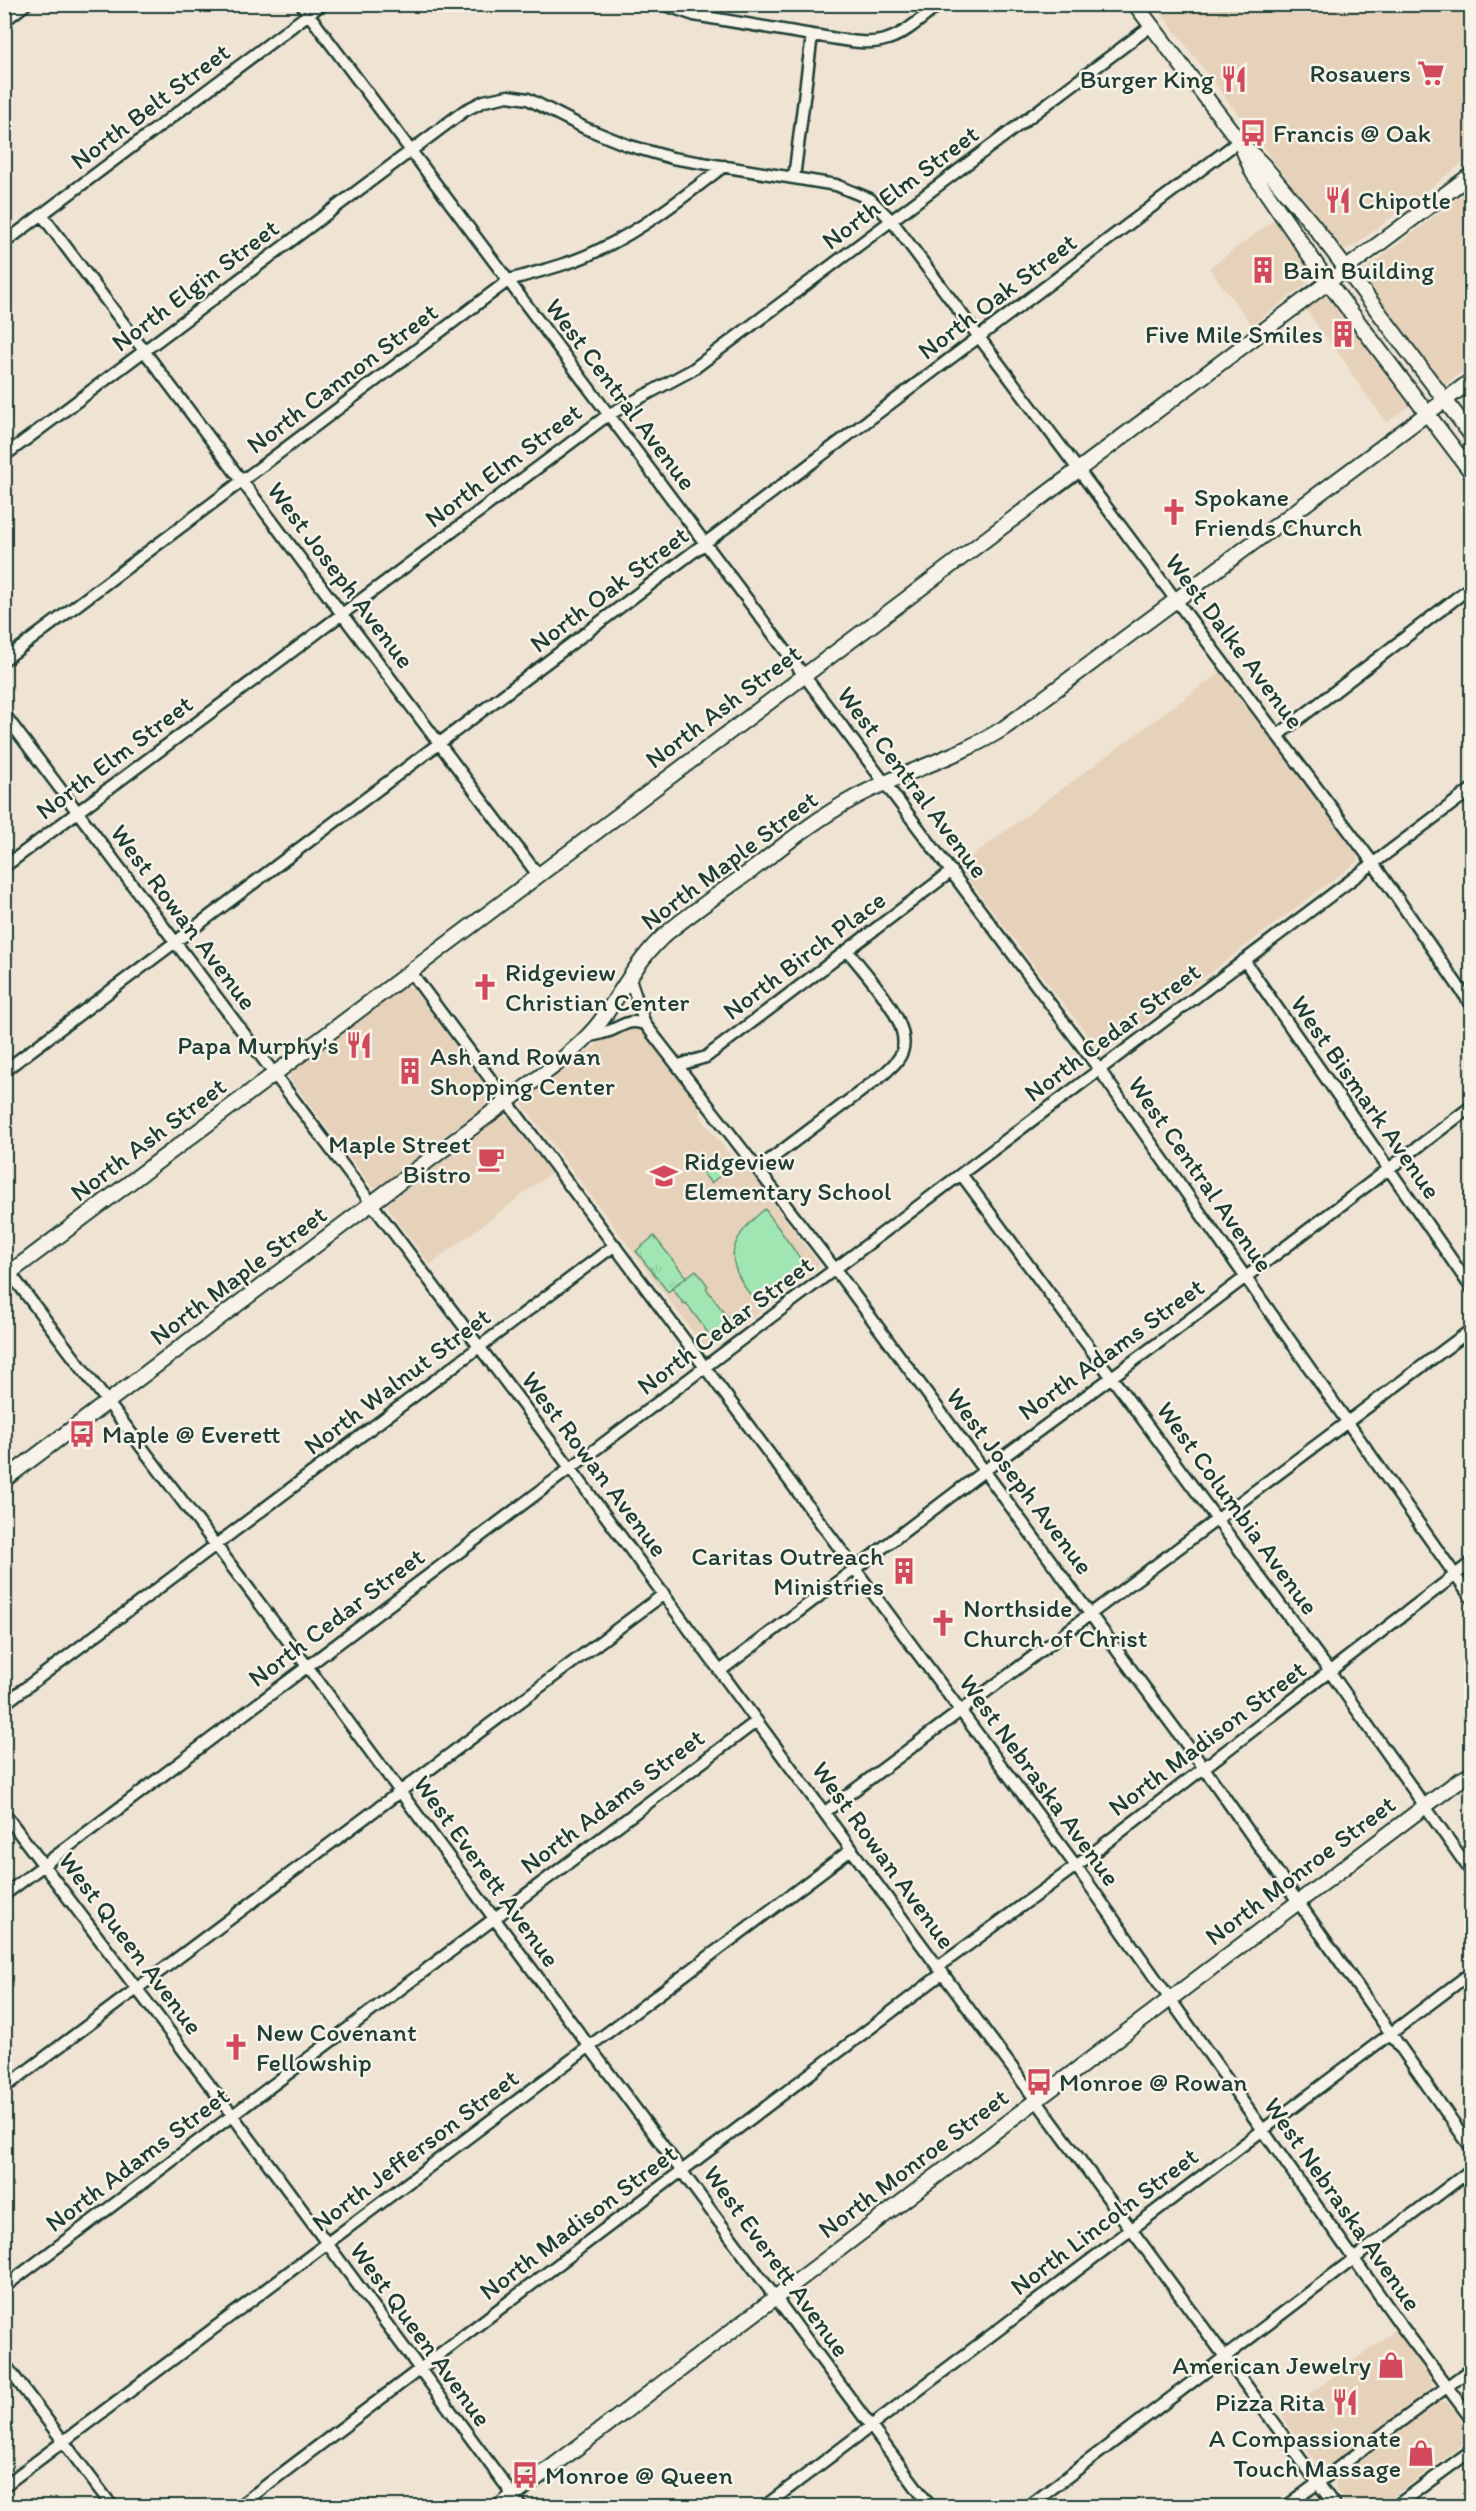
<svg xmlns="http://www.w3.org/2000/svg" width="1476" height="2511" viewBox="0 0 1476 2511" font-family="Itim,sans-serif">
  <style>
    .built { fill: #e6d2ba }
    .grass { fill: url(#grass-tufts); stroke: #609273; stroke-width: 1.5 }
    .garden { fill: #a1e6b2; stroke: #609273; stroke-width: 1.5 }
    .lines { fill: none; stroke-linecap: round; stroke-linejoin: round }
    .minor-casing { stroke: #1f3d34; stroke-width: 15 }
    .major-casing { stroke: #1f3d34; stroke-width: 18 }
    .minor { stroke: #f7f3e8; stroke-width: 10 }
    .major { stroke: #f7f3e8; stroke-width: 14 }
    .labels { text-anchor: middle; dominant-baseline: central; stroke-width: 5; stroke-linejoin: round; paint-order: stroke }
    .poi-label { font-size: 26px; fill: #1f3d34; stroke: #f7f3e8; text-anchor: start }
    .street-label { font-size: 26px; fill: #1f3d34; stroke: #f7f3e8 }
  </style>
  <defs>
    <pattern id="grass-tufts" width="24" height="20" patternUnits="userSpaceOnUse" patternTransform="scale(1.5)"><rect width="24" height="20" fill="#a1e6b2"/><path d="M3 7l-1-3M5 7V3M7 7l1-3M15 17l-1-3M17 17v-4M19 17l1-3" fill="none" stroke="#8ac69a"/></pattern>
  </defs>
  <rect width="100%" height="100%" fill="#efe4d3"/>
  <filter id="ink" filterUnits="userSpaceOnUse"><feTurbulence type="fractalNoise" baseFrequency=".0167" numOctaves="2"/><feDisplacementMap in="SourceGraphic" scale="12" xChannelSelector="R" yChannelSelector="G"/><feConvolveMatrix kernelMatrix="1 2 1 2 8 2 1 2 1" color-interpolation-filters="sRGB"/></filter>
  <g filter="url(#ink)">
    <!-- built -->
    <path class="built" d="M 1155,5 L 1471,5 L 1471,157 L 1355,245 L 1344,249 L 1335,242 Z
      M 1471,188 L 1471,366 L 1444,385 L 1360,273 Z
      M 1275,219 L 1309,266 L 1311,276 L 1307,284 L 1252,325 L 1209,268 Z
      M 1325,296 L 1331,297 L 1411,402 L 1410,405 L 1387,423 L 1349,371 L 1350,369 L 1305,309 Z
      M 1220,672 L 1357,855 L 1358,861 L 1107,1051 L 1101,1053 L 958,866 Z
      M 409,986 L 413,989 L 492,1092 L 493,1098 L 491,1102 L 377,1188 L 371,1186 L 290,1079 L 290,1075 L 294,1069 L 403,987 Z
      M 639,1026 L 698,1104 L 702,1119 L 731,1156 L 745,1165 L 819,1264 L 816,1270 L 710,1349 L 704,1347 L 523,1105 L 527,1096 L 620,1027 Z
      M 502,1115 L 511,1119 L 551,1173 L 430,1265 L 389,1210 L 388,1203 Z
      M 1395,2330 L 1398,2331 L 1433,2379 L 1432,2387 L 1332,2464 L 1326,2466 L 1318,2465 L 1283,2418 L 1283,2414 Z
      M 1441,2401 L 1449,2404 L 1468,2430 L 1471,2434 L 1469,2440 L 1381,2506 L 1347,2506 L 1335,2489 L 1336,2479 Z"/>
    <!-- grass -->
    <path class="grass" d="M 719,1159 L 727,1170 L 711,1183 L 702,1172 Z
      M 654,1236 L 686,1277 L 668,1292 L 636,1251 Z"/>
    <!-- garden -->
    <path class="garden" d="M 765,1209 L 802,1261 L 802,1269 L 757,1303 C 724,1264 724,1242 765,1209 Z
      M 696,1270 L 708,1286 L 706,1288 L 731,1322 L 711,1337 L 686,1303 L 684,1304 L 672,1288 Z"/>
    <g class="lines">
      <defs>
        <path id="minor" d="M 301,4 L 1099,1069 L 1472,1599
          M 662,4 L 694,15 L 812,35
          M 4,21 L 26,4
          M 794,178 L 812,35 C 836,38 865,47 888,39 C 907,33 924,16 940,4
          M 42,215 L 538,875
          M 4,243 L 322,4
          M 4,456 L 464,111 L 484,101 L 508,96 L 528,99 L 585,128 L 627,145 L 672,158 L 836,185 L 870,199 L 892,221 L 1373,863 L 1472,1006
          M 4,660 L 509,280 C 540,271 572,264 601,249 C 646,227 685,196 724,166
          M 4,714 L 571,1469 L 1335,2506
          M 1278,735 L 1472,586
          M 4,867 L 608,415 L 692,370 L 1151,26
          M 1244,960 L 1472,1289
          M 410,971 L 1076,1866 L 1400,2324 L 1472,2420
          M 629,976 L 645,1024 L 835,1269 L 1204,1768 L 1472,2149
          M 587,1037 C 595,1035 604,1033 612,1030 C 625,1024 630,1019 645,1024
          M 679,1065 L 706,1057 L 952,871
          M 4,1071 L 1239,141
          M 759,1168 L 884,1074 C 891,1067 899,1061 902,1052 C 913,1022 866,975 848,951
          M 961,1174 L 1330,1672 L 1472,1873
          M 4,1265 L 307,1666 L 930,2506
          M 720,1671 L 984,1471 L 1177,1329 L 1472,1106
          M 4,1704 L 615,1245
          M 825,1812 L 1472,1329
          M 4,1813 L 233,2116 L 521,2506
          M 4,1895 L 1472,789
          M 938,1967 L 1076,1866 L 1472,1562
          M 4,2088 L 664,1594
          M 4,2287 L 757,1721
          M 4,2363 L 112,2506
          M 4,2486 L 852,1849
          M 239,2506 L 943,1973
          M 765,2506 L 1472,1972
          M 1029,2506 L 1472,2169
          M 1287,2506 L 1472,2368
          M 1396,2506 L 1472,2450"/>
        <path id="major" d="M 1135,4 L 1239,141 L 1263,165 L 1313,225 L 1472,436
          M 1243,149 L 1253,173 L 1328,282 L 1472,473
          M 4,1277 L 1472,174
          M 4,1480 L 554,1066 C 572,1051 592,1035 605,1015 C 625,986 640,956 668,932 C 695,910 724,890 752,870 C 785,844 819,817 856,797 C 904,771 957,758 1004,728 L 1472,380
          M 500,2506 L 1457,1782 L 1472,1774"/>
      </defs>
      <!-- minor casing -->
      <use href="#minor" class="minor-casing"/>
      <!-- major casing -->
      <use href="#major" class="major-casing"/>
      <!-- minor -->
      <use href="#minor" class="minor"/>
      <!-- major -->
      <use href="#major" class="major"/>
    </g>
  </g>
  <!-- icons -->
  <defs>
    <symbol id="supermarket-bare" viewBox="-9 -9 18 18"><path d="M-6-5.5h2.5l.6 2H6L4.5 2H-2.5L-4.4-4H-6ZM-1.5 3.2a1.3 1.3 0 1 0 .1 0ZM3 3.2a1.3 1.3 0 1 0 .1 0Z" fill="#d1495b" stroke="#f7f3e8" stroke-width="2.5" paint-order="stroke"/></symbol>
    <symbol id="restaurant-bare" viewBox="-9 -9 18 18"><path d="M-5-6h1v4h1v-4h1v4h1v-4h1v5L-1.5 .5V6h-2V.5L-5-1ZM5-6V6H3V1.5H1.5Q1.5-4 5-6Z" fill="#d1495b" stroke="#f7f3e8" stroke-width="2.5" paint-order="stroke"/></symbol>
    <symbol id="bus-bare" viewBox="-9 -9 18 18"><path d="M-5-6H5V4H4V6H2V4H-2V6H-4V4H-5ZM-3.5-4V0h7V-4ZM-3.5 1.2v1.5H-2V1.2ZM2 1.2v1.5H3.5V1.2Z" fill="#d1495b" stroke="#f7f3e8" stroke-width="2.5" paint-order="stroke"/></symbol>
    <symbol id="building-bare" viewBox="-9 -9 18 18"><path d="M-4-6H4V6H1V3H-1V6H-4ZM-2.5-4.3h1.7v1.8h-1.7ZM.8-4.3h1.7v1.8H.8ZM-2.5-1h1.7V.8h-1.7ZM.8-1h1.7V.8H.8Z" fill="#d1495b" stroke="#f7f3e8" stroke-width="2.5" paint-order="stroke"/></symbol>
    <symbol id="church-bare" viewBox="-9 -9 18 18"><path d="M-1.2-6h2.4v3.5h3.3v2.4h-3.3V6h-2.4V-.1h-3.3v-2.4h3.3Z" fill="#d1495b" stroke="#f7f3e8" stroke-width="2.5" paint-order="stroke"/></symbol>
    <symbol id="cafe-bare" viewBox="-9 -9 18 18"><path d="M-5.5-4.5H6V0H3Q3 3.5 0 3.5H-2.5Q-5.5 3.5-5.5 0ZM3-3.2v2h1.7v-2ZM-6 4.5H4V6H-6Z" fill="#d1495b" stroke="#f7f3e8" stroke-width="2.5" paint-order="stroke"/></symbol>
    <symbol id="school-bare" viewBox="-9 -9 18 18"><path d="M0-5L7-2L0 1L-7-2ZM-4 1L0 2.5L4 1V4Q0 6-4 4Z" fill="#d1495b" stroke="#f7f3e8" stroke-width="2.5" paint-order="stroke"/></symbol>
    <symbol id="shop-bare" viewBox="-9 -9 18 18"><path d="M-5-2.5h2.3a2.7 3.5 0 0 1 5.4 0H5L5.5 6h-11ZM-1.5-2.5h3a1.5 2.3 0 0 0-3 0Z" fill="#d1495b" stroke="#f7f3e8" stroke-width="2.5" paint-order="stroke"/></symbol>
  </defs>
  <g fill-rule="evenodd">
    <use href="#supermarket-bare" x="1412" y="54" width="38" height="38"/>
    <use href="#restaurant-bare" x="1215" y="60" width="38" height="38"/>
    <use href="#bus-bare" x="1234" y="114" width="38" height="38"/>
    <use href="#restaurant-bare" x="1319" y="181" width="38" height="38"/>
    <use href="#building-bare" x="1244" y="251" width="38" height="38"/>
    <use href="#building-bare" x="1324" y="315" width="38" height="38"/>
    <use href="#church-bare" x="1155" y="493" width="38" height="38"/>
    <use href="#church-bare" x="466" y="968" width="38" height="38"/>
    <use href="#restaurant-bare" x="340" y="1026" width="38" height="38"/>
    <use href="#building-bare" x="391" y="1052" width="38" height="38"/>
    <use href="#cafe-bare" x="472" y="1140" width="38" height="38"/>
    <use href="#school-bare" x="645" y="1157" width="38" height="38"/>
    <use href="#bus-bare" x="63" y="1415" width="38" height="38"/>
    <use href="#building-bare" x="885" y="1552" width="38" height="38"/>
    <use href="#church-bare" x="924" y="1604" width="38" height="38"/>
    <use href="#church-bare" x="217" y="2028" width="38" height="38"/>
    <use href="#bus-bare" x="1020" y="2063" width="38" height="38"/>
    <use href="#shop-bare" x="1372" y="2346" width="38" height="38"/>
    <use href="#restaurant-bare" x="1326" y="2383" width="38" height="38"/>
    <use href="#shop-bare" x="1402" y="2434" width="38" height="38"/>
    <use href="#bus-bare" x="506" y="2456" width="38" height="38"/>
  </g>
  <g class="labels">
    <!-- poi labels -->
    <g class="poi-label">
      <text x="1411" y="73" text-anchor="end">Rosauers</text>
      <text x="1214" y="79" text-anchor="end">Burger King</text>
      <text x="1273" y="133">Francis @ Oak</text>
      <text x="1358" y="200">Chipotle</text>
      <text x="1283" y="270">Bain Building</text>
      <text x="1323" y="334" text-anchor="end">Five Mile Smiles</text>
      <text x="1194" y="497">Spokane<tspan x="1194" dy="30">Friends Church</tspan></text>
      <text x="505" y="972">Ridgeview<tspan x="505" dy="30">Christian Center</tspan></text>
      <text x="339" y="1045" text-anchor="end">Papa Murphy's</text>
      <text x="430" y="1056">Ash and Rowan<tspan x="430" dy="30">Shopping Center</tspan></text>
      <text x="471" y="1144" text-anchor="end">Maple Street<tspan x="471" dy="30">Bistro</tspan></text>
      <text x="684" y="1161">Ridgeview<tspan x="684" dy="30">Elementary School</tspan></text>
      <text x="102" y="1434">Maple @ Everett</text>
      <text x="884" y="1556" text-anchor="end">Caritas Outreach<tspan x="884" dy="30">Ministries</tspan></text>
      <text x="963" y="1608">Northside<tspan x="963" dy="30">Church of Christ</tspan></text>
      <text x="256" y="2032">New Covenant<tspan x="256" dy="30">Fellowship</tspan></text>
      <text x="1059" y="2082">Monroe @ Rowan</text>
      <text x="1371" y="2365" text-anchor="end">American Jewelry</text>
      <text x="1325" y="2402" text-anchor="end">Pizza Rita</text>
      <text x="1401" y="2438" text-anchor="end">A Compassionate<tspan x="1401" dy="30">Touch Massage</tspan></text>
      <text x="545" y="2475">Monroe @ Queen</text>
    </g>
    <!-- street labels -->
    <g class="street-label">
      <text transform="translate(150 106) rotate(-37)">North Belt Street</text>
      <text transform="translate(900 187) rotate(-37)">North Elm Street</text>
      <text transform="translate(195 285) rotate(-37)">North Elgin Street</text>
      <text transform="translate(997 296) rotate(-37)">North Oak Street</text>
      <text transform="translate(342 378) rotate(-37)">North Cannon Street</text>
      <text transform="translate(621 394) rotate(53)">West Central Avenue</text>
      <text transform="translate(503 465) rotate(-37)">North Elm Street</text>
      <text transform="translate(341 575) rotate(53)">West Joseph Avenue</text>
      <text transform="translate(609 589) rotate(-37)">North Oak Street</text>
      <text transform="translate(1235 641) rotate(53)">West Dalke Avenue</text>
      <text transform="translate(723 706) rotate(-37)">North Ash Street</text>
      <text transform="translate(114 757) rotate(-37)">North Elm Street</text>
      <text transform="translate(913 782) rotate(53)">West Central Avenue</text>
      <text transform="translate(729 860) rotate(-37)">North Maple Street</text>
      <text transform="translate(184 917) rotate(53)">West Rowan Avenue</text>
      <text transform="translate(804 955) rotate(-37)">North Birch Place</text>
      <text transform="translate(1112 1032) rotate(-37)">North Cedar Street</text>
      <text transform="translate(1366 1097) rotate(55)">West Bismark Avenue</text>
      <text transform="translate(148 1139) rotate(-37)">North Ash Street</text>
      <text transform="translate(1201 1174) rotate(55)">West Central Avenue</text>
      <text transform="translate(238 1275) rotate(-37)">North Maple Street</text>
      <text transform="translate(725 1325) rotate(-37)">North Cedar Street</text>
      <text transform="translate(1111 1349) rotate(-36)">North Adams Street</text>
      <text transform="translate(397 1381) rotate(-37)">North Walnut Street</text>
      <text transform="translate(595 1464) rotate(53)">West Rowan Avenue</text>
      <text transform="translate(1020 1481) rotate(53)">West Joseph Avenue</text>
      <text transform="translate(1238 1508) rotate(54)">West Columbia Avenue</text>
      <text transform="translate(336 1617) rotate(-37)">North Cedar Street</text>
      <text transform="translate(1207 1738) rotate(-37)">North Madison Street</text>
      <text transform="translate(1040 1780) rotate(54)">West Nebraska Avenue</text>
      <text transform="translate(612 1801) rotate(-37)">North Adams Street</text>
      <text transform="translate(884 1855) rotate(54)">West Rowan Avenue</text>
      <text transform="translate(1300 1870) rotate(-37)">North Monroe Street</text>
      <text transform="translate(487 1871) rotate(54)">West Everett Avenue</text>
      <text transform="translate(131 1943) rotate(53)">West Queen Avenue</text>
      <text transform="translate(415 2150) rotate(-37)">North Jefferson Street</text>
      <text transform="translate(137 2159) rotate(-37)">North Adams Street</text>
      <text transform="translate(913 2163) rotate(-37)">North Monroe Street</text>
      <text transform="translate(1343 2204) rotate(55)">West Nebraska Avenue</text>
      <text transform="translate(1104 2221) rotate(-37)">North Lincoln Street</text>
      <text transform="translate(578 2222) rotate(-37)">North Madison Street</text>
      <text transform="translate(777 2261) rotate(54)">West Everett Avenue</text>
      <text transform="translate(421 2334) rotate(54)">West Queen Avenue</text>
    </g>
  </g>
  <!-- margin -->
  <rect width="1476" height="2511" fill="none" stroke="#f7f3e8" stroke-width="24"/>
  <rect x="12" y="12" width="1452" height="2487" fill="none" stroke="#1f3d34" stroke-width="2" filter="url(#ink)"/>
</svg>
